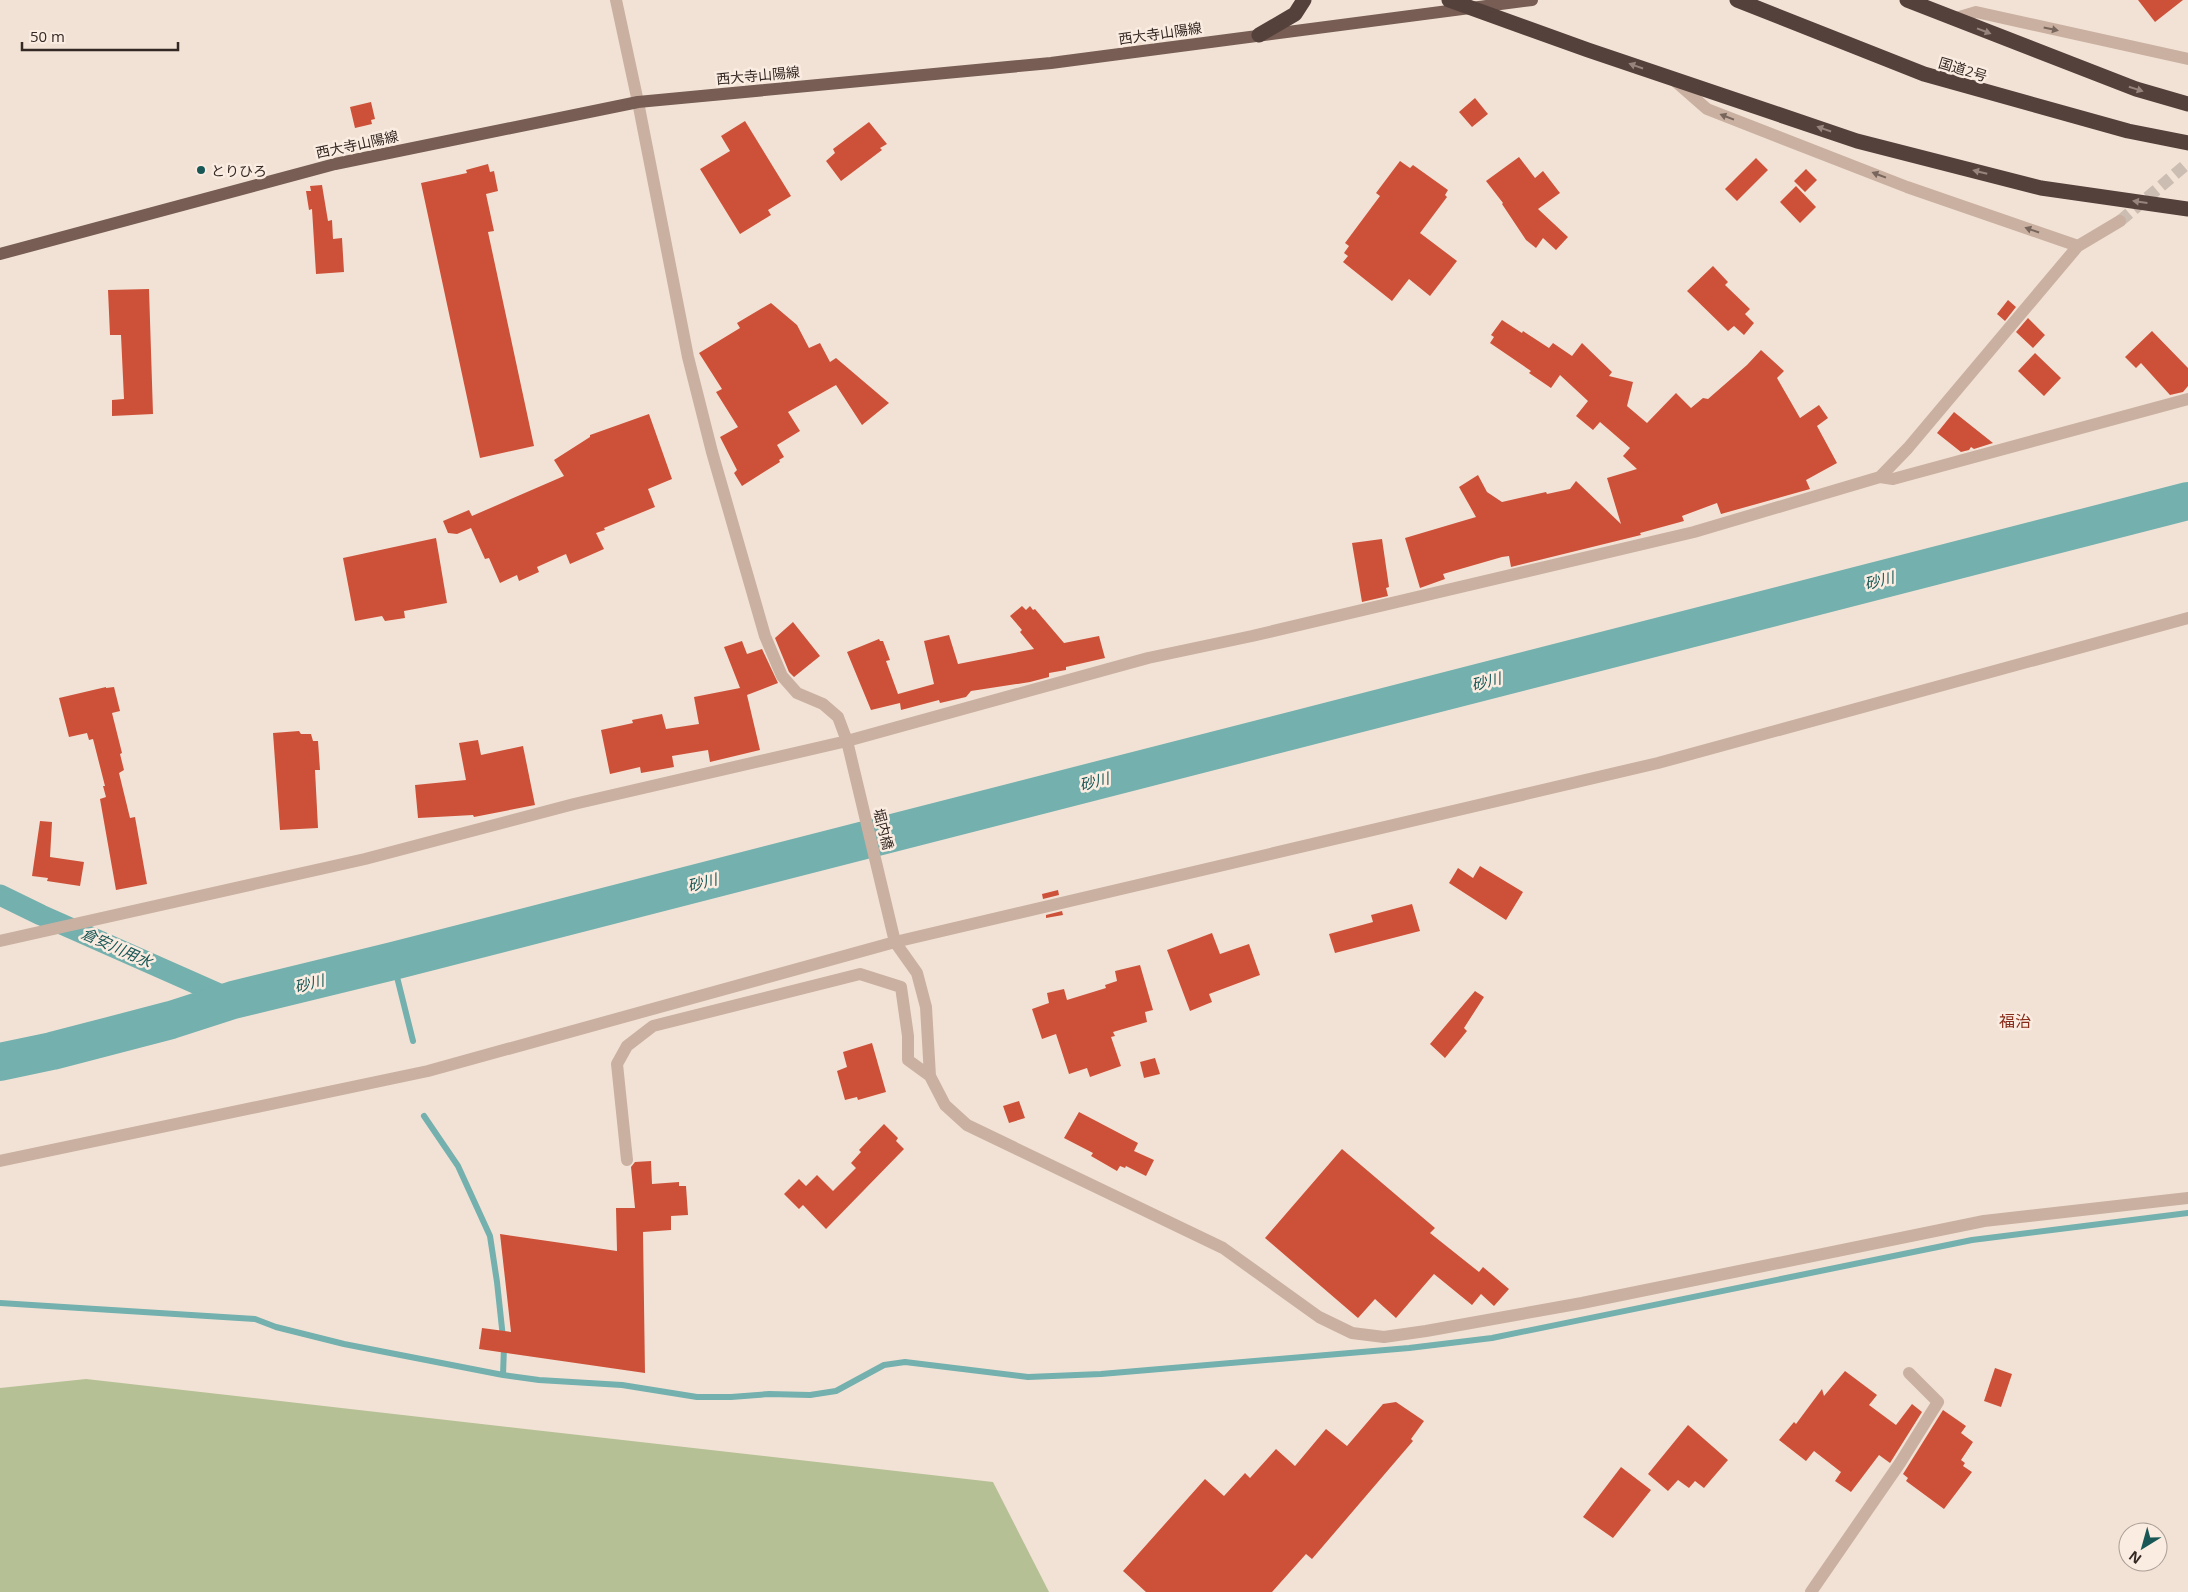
<svg xmlns="http://www.w3.org/2000/svg" width="2188" height="1592" viewBox="0 0 2188 1592" font-family="'Open Sans','Noto Sans JP',sans-serif">
  <style>
    .green { fill: #b5c195 }
    .lines { fill: none; stroke-linecap: round; stroke-linejoin: round }
    .stream { stroke: #73b0ae; stroke-width: 6 }
    .canal { stroke: #73b0ae; stroke-width: 21 }
    .river { stroke: #73b0ae; stroke-width: 38 }
    .building { fill: #cd5138 }
    .street-tunnel { stroke: #ccbdb2; stroke-width: 12; stroke-dasharray: 12 6; stroke-linecap: butt }
    .street { stroke: #cab0a1; stroke-width: 12 }
    .primary { stroke: #775d54; stroke-width: 12 }
    .highway { stroke: #55413b; stroke-width: 15 }
    .oneway { fill: #78655c }
    .oneway2 { fill: #97857d }
    .poi-dot { fill: #185756; stroke: #faece1; stroke-width: 2 }
    .labels { text-anchor: middle; dominant-baseline: central; stroke-width: 5; stroke-linejoin: round; paint-order: stroke }
    .street-label { font-size: 14px; fill: #342824; stroke: #faece1 }
    .poi-label { font-size: 14px; fill: #342824; stroke: #faece1; text-anchor: start }
    .water-label { font-size: 15px; font-style: italic; fill: #185756; stroke: #faece1 }
    .quarter-label { font-size: 16px; fill: #862b19; stroke: #faece1 }
  </style>
  <rect width="100%" height="100%" fill="#f2e2d5"/>
  <!-- green -->
  <path class="green" d="M 86,1379 L 993,1482 L 1049,1592 L 0,1592 L 0,1388 Z"/>
  <g class="lines">
    <!-- stream -->
    <path class="stream" d="M 393,961 L 413,1041
      M 424,1116 L 458,1166 L 490,1236 L 497,1282 L 504,1347 L 503,1375
      M 0,1303 L 255,1319 L 276,1327 L 344,1344 L 503,1375 L 539,1380 L 622,1385 L 697,1397 L 731,1397 L 769,1394 L 810,1395 L 836,1391 L 884,1365 L 905,1362 L 1028,1377 L 1101,1374 L 1409,1348 L 1492,1338 L 1972,1240 L 2188,1213"/>
    <!-- canal -->
    <path class="canal" d="M 0,895 L 41,915 L 233,1000"/>
    <!-- river -->
    <path class="river" d="M 0,1062 L 52,1051 L 171,1020 L 233,1000 L 393,961 L 2188,501"/>
  </g>
  <!-- building -->
  <path class="building" d="M 2138,0 L 2183,0 L 2155,22 Z
    M 1475,98 L 1488,114 L 1472,127 L 1459,112 Z
    M 371,102 L 375,119 L 371,120 L 372,124 L 355,128 L 350,107 Z
    M 745,121 L 791,196 L 768,210 L 771,215 L 740,234 L 700,169 L 730,151 L 721,136 Z
    M 869,122 L 887,144 L 880,148 L 882,150 L 841,181 L 826,161 L 835,153 L 833,149 Z
    M 1519,157 L 1535,178 L 1543,171 L 1560,193 L 1538,209 L 1568,237 L 1556,250 L 1543,238 L 1536,248 L 1526,240 L 1502,204 L 1503,203 L 1486,181 Z
    M 1756,158 L 1768,170 L 1737,201 L 1725,189 Z
    M 1400,161 L 1410,168 L 1413,165 L 1448,190 L 1445,195 L 1447,197 L 1420,233 L 1457,261 L 1430,296 L 1409,279 L 1392,301 L 1343,262 L 1348,256 L 1344,253 L 1349,246 L 1345,243 L 1380,196 L 1376,193 Z
    M 488,164 L 490,172 L 494,171 L 498,191 L 486,194 L 494,231 L 488,232 L 534,446 L 480,458 L 421,183 L 467,173 L 466,170 Z
    M 1806,169 L 1817,180 L 1805,192 L 1794,181 Z
    M 322,185 L 328,221 L 332,220 L 333,239 L 342,238 L 344,272 L 316,274 L 312,209 L 309,210 L 306,191 L 311,191 L 310,186 Z
    M 1796,186 L 1816,207 L 1800,223 L 1780,202 Z
    M 1713,266 L 1728,282 L 1725,285 L 1750,309 L 1745,314 L 1754,323 L 1744,335 L 1734,326 L 1728,331 L 1687,291 Z
    M 149,289 L 153,414 L 112,416 L 112,400 L 124,399 L 121,335 L 110,335 L 108,290 Z
    M 2008,300 L 2016,307 L 2005,321 L 1997,314 Z
    M 771,303 L 797,325 L 809,348 L 820,343 L 830,362 L 836,358 L 889,403 L 862,425 L 836,385 L 788,412 L 800,431 L 777,445 L 784,457 L 779,460 L 780,462 L 742,486 L 734,473 L 737,470 L 720,437 L 738,427 L 716,392 L 722,389 L 699,353 L 740,328 L 737,323 Z
    M 2028,318 L 2045,335 L 2033,348 L 2016,332 Z
    M 1502,320 L 1522,333 L 1523,331 L 1549,348 L 1553,343 L 1572,356 L 1582,343 L 1612,372 L 1609,376 L 1633,382 L 1627,406 L 1647,423 L 1676,393 L 1691,408 L 1703,398 L 1708,399 L 1747,365 L 1761,350 L 1784,371 L 1777,378 L 1800,418 L 1819,405 L 1828,418 L 1817,426 L 1837,463 L 1806,480 L 1810,489 L 1721,514 L 1717,503 L 1682,516 L 1684,521 L 1640,533 L 1641,535 L 1511,567 L 1509,556 L 1502,557 L 1443,574 L 1445,579 L 1420,588 L 1405,538 L 1476,517 L 1459,487 L 1478,475 L 1487,492 L 1502,502 L 1546,492 L 1547,494 L 1570,489 L 1576,481 L 1621,524 L 1607,478 L 1637,469 L 1623,456 L 1630,448 L 1600,422 L 1593,430 L 1576,416 L 1588,401 L 1560,375 L 1551,388 L 1529,373 L 1531,371 L 1490,343 L 1494,337 L 1491,335 Z
    M 2152,331 L 2188,368 L 2188,386 L 2183,392 L 2170,395 L 2141,363 L 2136,368 L 2125,357 Z
    M 2035,353 L 2061,378 L 2044,396 L 2018,371 Z
    M 1954,412 L 1993,443 L 1974,449 L 1971,447 L 1969,450 L 1961,452 L 1937,433 Z
    M 649,414 L 672,479 L 648,489 L 655,507 L 604,528 L 605,530 L 596,533 L 604,549 L 570,564 L 566,554 L 537,567 L 539,572 L 519,581 L 517,575 L 500,583 L 489,558 L 485,559 L 471,528 L 457,534 L 448,533 L 443,521 L 469,510 L 472,516 L 564,476 L 554,460 L 590,437 L 590,435 Z
    M 436,538 L 447,603 L 404,611 L 405,618 L 385,621 L 382,616 L 355,621 L 343,558 Z
    M 1382,539 L 1389,587 L 1386,588 L 1388,596 L 1362,602 L 1352,543 Z
    M 1022,606 L 1026,610 L 1030,606 L 1033,610 L 1035,609 L 1064,643 L 1099,636 L 1105,658 L 1066,667 L 1066,670 L 1049,673 L 1049,677 L 1030,682 L 971,691 L 966,697 L 940,703 L 939,700 L 901,710 L 900,703 L 871,710 L 847,652 L 879,639 L 880,641 L 883,641 L 890,660 L 886,661 L 898,694 L 934,684 L 924,641 L 949,635 L 958,664 L 1034,649 L 1020,632 L 1022,630 L 1010,616 Z
    M 793,622 L 820,656 L 794,677 L 789,672 L 775,638 Z
    M 742,641 L 747,654 L 762,649 L 778,683 L 747,695 L 760,750 L 710,762 L 708,750 L 672,756 L 674,767 L 641,773 L 640,767 L 610,774 L 601,730 L 633,723 L 632,720 L 662,714 L 666,729 L 699,724 L 694,697 L 740,688 L 724,647 Z
    M 106,687 L 106,688 L 114,687 L 120,711 L 112,713 L 122,753 L 120,754 L 124,770 L 119,773 L 130,818 L 135,817 L 147,884 L 116,890 L 100,799 L 106,797 L 103,786 L 105,786 L 93,739 L 89,740 L 87,733 L 69,737 L 59,698 Z
    M 299,731 L 301,734 L 311,734 L 313,741 L 318,741 L 320,770 L 315,770 L 318,828 L 280,830 L 273,733 Z
    M 478,740 L 481,755 L 523,746 L 535,805 L 474,817 L 473,815 L 418,818 L 415,785 L 466,780 L 459,743 Z
    M 40,821 L 52,822 L 50,857 L 84,862 L 80,886 L 47,881 L 48,878 L 32,876 Z
    M 1480,866 L 1523,892 L 1506,920 L 1449,883 L 1458,868 L 1473,878 Z
    M 1058,890 L 1059,895 L 1043,899 L 1042,894 Z
    M 1412,904 L 1420,931 L 1335,953 L 1329,934 L 1373,922 L 1371,915 Z
    M 1062,911 L 1063,915 L 1046,918 L 1046,915 Z
    M 1212,933 L 1220,954 L 1249,944 L 1260,975 L 1209,994 L 1212,1002 L 1190,1011 L 1167,950 Z
    M 1140,965 L 1153,1010 L 1145,1012 L 1147,1022 L 1113,1032 L 1115,1036 L 1111,1037 L 1121,1066 L 1090,1077 L 1087,1068 L 1069,1074 L 1056,1034 L 1042,1039 L 1032,1009 L 1049,1003 L 1047,993 L 1064,989 L 1067,1000 L 1106,988 L 1105,985 L 1117,981 L 1115,971 Z
    M 1475,991 L 1484,997 L 1464,1028 L 1467,1031 L 1445,1058 L 1430,1044 Z
    M 872,1043 L 886,1092 L 858,1100 L 857,1097 L 845,1100 L 837,1071 L 847,1067 L 843,1052 Z
    M 1155,1058 L 1160,1074 L 1144,1078 L 1140,1062 Z
    M 1019,1101 L 1025,1118 L 1009,1123 L 1003,1106 Z
    M 1079,1112 L 1138,1143 L 1134,1151 L 1154,1160 L 1146,1176 L 1126,1166 L 1125,1168 L 1120,1166 L 1117,1171 L 1091,1156 L 1093,1153 L 1064,1138 Z
    M 884,1124 L 898,1138 L 896,1141 L 904,1149 L 826,1229 L 803,1205 L 799,1209 L 784,1194 L 799,1179 L 806,1186 L 817,1175 L 833,1191 L 856,1168 L 851,1163 L 861,1152 L 859,1150 Z
    M 1342,1149 L 1435,1228 L 1430,1233 L 1479,1272 L 1483,1267 L 1509,1289 L 1494,1306 L 1481,1294 L 1472,1305 L 1434,1274 L 1396,1318 L 1375,1299 L 1358,1318 L 1265,1238 Z
    M 651,1161 L 652,1184 L 679,1182 L 679,1186 L 686,1186 L 688,1215 L 671,1216 L 671,1230 L 643,1232 L 645,1373 L 479,1349 L 482,1328 L 511,1332 L 500,1234 L 617,1251 L 616,1208 L 635,1208 L 631,1167 L 635,1162 Z
    M 1995,1368 L 2012,1374 L 2001,1407 L 1984,1401 Z
    M 1845,1371 L 1877,1395 L 1869,1405 L 1896,1425 L 1912,1404 L 1922,1412 L 1890,1463 L 1879,1455 L 1851,1492 L 1835,1481 L 1841,1472 L 1814,1451 L 1806,1461 L 1779,1440 L 1794,1422 L 1796,1424 L 1822,1389 L 1824,1396 Z
    M 1396,1402 L 1424,1421 L 1411,1439 L 1413,1441 L 1312,1559 L 1306,1554 L 1272,1592 L 1146,1592 L 1123,1571 L 1205,1479 L 1224,1496 L 1245,1473 L 1250,1478 L 1276,1449 L 1295,1466 L 1326,1429 L 1347,1446 L 1383,1404 Z
    M 1943,1410 L 1966,1426 L 1961,1433 L 1973,1442 L 1961,1460 L 1965,1463 L 1963,1466 L 1972,1472 L 1944,1509 L 1906,1481 L 1908,1478 L 1903,1474 Z
    M 1688,1425 L 1728,1460 L 1704,1488 L 1695,1481 L 1689,1488 L 1678,1480 L 1668,1491 L 1648,1474 Z
    M 1621,1467 L 1651,1490 L 1613,1538 L 1583,1517 Z"/>
  <g class="lines">
    <!-- street-tunnel -->
    <path class="street-tunnel" d="M 2120,221 L 2188,163"/>
    <!-- street -->
    <path class="street" d="M 616,0 L 638,102 L 688,357 L 712,452 L 765,636 L 782,676 L 797,693 L 823,704 L 838,717 L 847,741 L 895,942 L 917,973 L 926,1007 L 930,1076 L 945,1105 L 967,1125 L 1223,1248 L 1319,1317 L 1352,1333 L 1384,1337 L 1426,1331 L 1582,1303 L 1984,1221 L 2188,1198
      M 1953,19 L 1976,12 L 2188,59
      M 1675,81 L 1707,109 L 1907,187 L 2078,246
      M 1880,477 L 1893,479 L 2188,399
      M 0,941 L 365,859 L 574,804 L 847,741 L 1148,658 L 1252,636 L 1694,532 L 1880,477 L 1908,448 L 2078,246 L 2120,221
      M 627,1160 L 617,1064 L 627,1046 L 653,1026 L 860,974 L 901,987 L 908,1036 L 908,1060 L 930,1076
      M 0,1161 L 428,1071 L 895,942 L 1658,763 L 2188,618
      M 1811,1592 L 1900,1463 L 1938,1402 L 1909,1373"/>
    <!-- primary -->
    <path class="primary" d="M 0,254 L 335,164 L 638,102 L 1051,63 L 1532,0"/>
    <!-- highway -->
    <path class="highway" d="M 1449,0 L 1588,50 L 1857,141 L 2041,188 L 2188,209
      M 1737,0 L 1924,74 L 2128,131 L 2188,143
      M 1907,0 L 2136,89 L 2188,104
      M 1259,35 L 1295,14 L 1304,0"/>
  </g>
  <!-- one-way arrows -->
  <defs><path id="oneway-solid" d="M-6-.8H1V-3.2L6.5 0L1 3.2V.8H-6Z" transform="scale(1.25)"/></defs>
  <g class="oneway">
    <use href="#oneway-solid" transform="translate(2051 29) rotate(12)"/>
    <use href="#oneway-solid" transform="translate(1727 117) rotate(-159)"/>
    <use href="#oneway-solid" transform="translate(1879 175) rotate(-159)"/>
    <use href="#oneway-solid" transform="translate(2032 230) rotate(-161)"/>
  </g>
  <g class="oneway2">
    <use href="#oneway-solid" transform="translate(1984 31) rotate(21)"/>
    <use href="#oneway-solid" transform="translate(1636 66) rotate(-161)"/>
    <use href="#oneway-solid" transform="translate(2136 89) rotate(18)"/>
    <use href="#oneway-solid" transform="translate(1824 129) rotate(-161)"/>
    <use href="#oneway-solid" transform="translate(1980 172) rotate(-166)"/>
    <use href="#oneway-solid" transform="translate(2140 202) rotate(-172)"/>
  </g>
  <!-- markers -->
  <circle class="poi-dot" cx="201" cy="170" r="5"/>
  <g class="labels">
    <!-- street labels -->
    <g class="street-label">
      <text transform="translate(1160 33) rotate(-8)">西大寺山陽線</text>
      <text transform="translate(1963 69) rotate(17)">国道2号</text>
      <text transform="translate(758 75) rotate(-5)">西大寺山陽線</text>
      <text transform="translate(357 144) rotate(-12)">西大寺山陽線</text>
      <text transform="translate(884 829) rotate(76)">堀内橋</text>
    </g>
    <!-- poi labels -->
    <g class="poi-label">
      <text x="211" y="170">とりひろ</text>
    </g>
    <!-- water labels -->
    <g class="water-label">
      <text transform="translate(1879 580) rotate(-14)">砂川</text>
      <text transform="translate(1486 681) rotate(-14)">砂川</text>
      <text transform="translate(1094 781) rotate(-14)">砂川</text>
      <text transform="translate(702 882) rotate(-14)">砂川</text>
      <text transform="translate(117 947) rotate(24)">倉安川用水</text>
      <text transform="translate(309 983) rotate(-14)">砂川</text>
    </g>
    <!-- quarter labels -->
    <g class="quarter-label">
      <text x="2015" y="1021">福治</text>
    </g>
  </g>
  <!-- north arrow -->
  <g transform="translate(2143 1547) rotate(217)"><circle r="24" fill="#faece1" stroke="#ab9e95"/>
  <path d="M0-4L9 19L0 12L-9 19Z" fill="#185756"/>
  <text y="-8" font-size="14" font-weight="bold" text-anchor="middle" fill="#342824">N</text>
  </g>
  <!-- scale -->
  <path d="M22 42v8h156v-8" fill="none" stroke="#342824" stroke-width="2.5"/>
  <text x="30" y="42" font-size="15" fill="#342824" stroke="#faece1" stroke-width="4" paint-order="stroke">50 m</text>
</svg>
